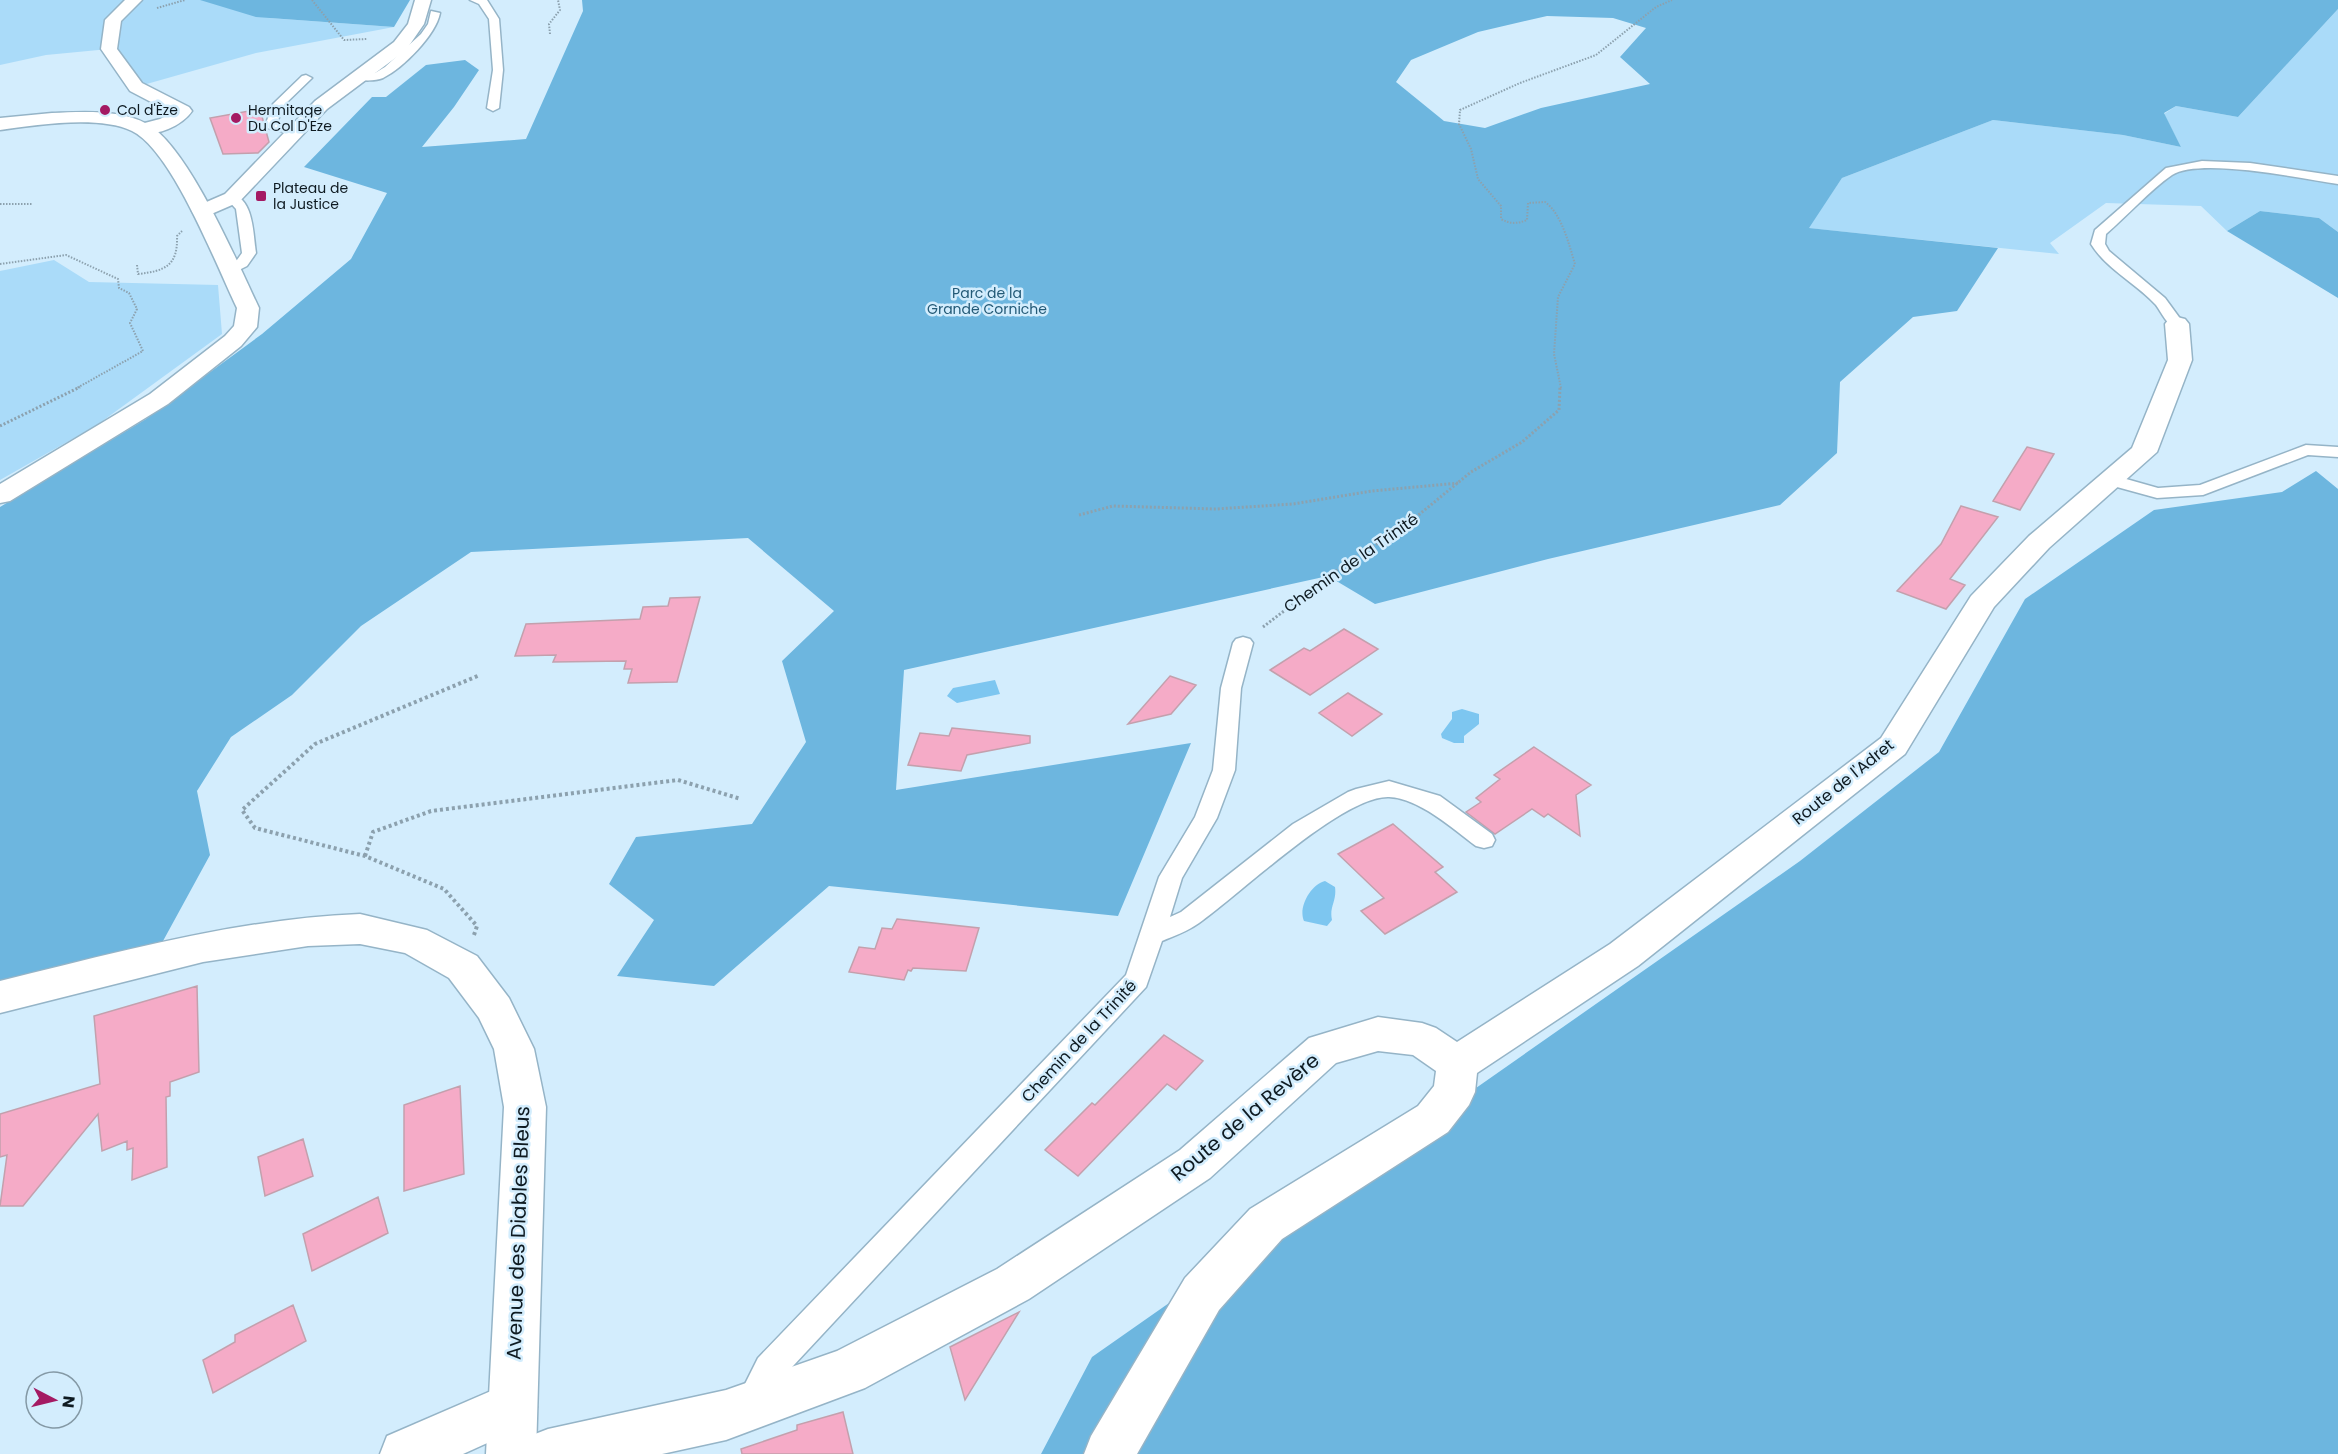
<svg xmlns="http://www.w3.org/2000/svg" width="2338" height="1454" viewBox="0 0 2338 1454" font-family="Poppins,sans-serif">
  <style>
    .green { fill: #aadbf9 }
    .forest { fill: #6db6df; fill-rule: evenodd }
    .water { fill: #7dc6f0 }
    .building { fill: #f5abc7; stroke: #c3a0ad; stroke-width: 1.5 }
    .lines { fill: none; stroke-linecap: round; stroke-linejoin: round }
    .service-casing { stroke: #95b4c7; stroke-width: 3 }
    .minor-casing { stroke: #95b4c7; stroke-width: 3 }
    .tertiary-casing { stroke: #95b4c7; stroke-width: 3 }
    .secondary-casing { stroke: #95b4c7; stroke-width: 3 }
    .path-far2 { stroke: #8ca1ae; stroke-width: 2; stroke-dasharray: 1.5 1.5; stroke-linecap: butt }
    .path-far1 { stroke: #8ca1ae; stroke-width: 3; stroke-dasharray: 2 2; stroke-linecap: butt }
    .path { stroke: #8ca1ae; stroke-width: 4; stroke-dasharray: 3 3; stroke-linecap: butt }
    .service { fill: #fff; fill-rule: evenodd }
    .minor { fill: #fff; fill-rule: evenodd }
    .tertiary { fill: #fff; fill-rule: evenodd }
    .secondary { fill: #fff; fill-rule: evenodd }
    .poi-dot { fill: #a41a63; stroke: #d3edfd; stroke-width: 2 }
    .labels { text-anchor: middle; dominant-baseline: central; stroke-width: 5; stroke-linejoin: round; paint-order: stroke }
    .far-poi-label { font-size: 14px; fill: #0e1a21; stroke: #d3edfd; text-anchor: start }
    .far-park-label { font-size: 14px; fill: #235a77; stroke: #d3edfd }
    .street-label { font-size: 16px; fill: #0e1a21; stroke: #d3edfd }
    .near-street-label { font-size: 20px; fill: #0e1a21; stroke: #d3edfd }
  </style>
  <rect width="100%" height="100%" fill="#d3edfd"/>
  <!-- green -->
  <path class="green" d="M 0,0 L 308,0 L 269,18 L 394,27 L 256,53 L 136,87 L 109,49 L 46,55 L 0,65 Z
    M 2338,9 L 2338,232 L 2319,218 L 2260,211 L 2227,231 L 2201,206 L 2106,203 L 2050,243 L 2059,254 L 1808,228 L 1842,178 L 1993,120 L 2123,135 L 2181,147 L 2164,114 L 2176,106 L 2238,117 Z
    M 54,260 L 89,282 L 218,285 L 222,334 L 97,425 L 0,480 L 0,271 Z"/>
  <!-- forest -->
  <path class="forest" d="M 200,0 L 410,0 L 394,27 L 256,17 Z
    M 582,0 L 2338,0 L 2338,9 L 2238,117 L 2176,106 L 2164,113 L 2181,147 L 2123,135 L 1993,120 L 1842,178 L 1809,228 L 1998,248 L 1957,311 L 1913,317 L 1840,382 L 1837,453 L 1780,505 L 1548,559 L 1375,604 L 1328,576 L 904,670 L 896,790 L 1191,743 L 1118,916 L 829,886 L 714,986 L 617,976 L 654,920 L 609,884 L 636,837 L 752,824 L 806,742 L 782,661 L 834,611 L 748,538 L 471,552 L 361,626 L 292,695 L 231,737 L 197,791 L 210,855 L 163,941 L 0,981 L 0,507 L 146,419 L 262,334 L 351,259 L 387,193 L 304,167 L 372,97 L 386,97 L 426,65 L 465,60 L 479,70 L 454,107 L 422,147 L 526,139 L 583,11 ZM 1547,16 L 1613,18 L 1646,28 L 1620,57 L 1650,84 L 1541,108 L 1485,128 L 1444,121 L 1396,82 L 1411,60 L 1478,32 Z
    M 2260,211 L 2319,218 L 2338,232 L 2338,298 L 2227,231 Z
    M 2316,471 L 2338,489 L 2338,1454 L 1041,1454 L 1092,1357 L 1800,861 L 1939,752 L 2025,599 L 2154,510 L 2282,492 Z"/>
  <!-- water -->
  <path class="water" d="M 995,680 L 1000,694 L 957,703 L 947,696 L 953,688 Z
    M 1462,709 L 1479,714 L 1479,724 L 1464,736 L 1464,743 L 1454,743 L 1442,738 L 1441,734 L 1452,719 L 1452,712 Z
    M 1325,881 L 1335,887 C 1337,901 1329,907 1332,920 L 1327,926 L 1304,921 C 1298,908 1310,885 1325,881 Z"/>
  <!-- building -->
  <path class="building" d="M 260,109 L 269,142 L 258,153 L 223,154 L 210,118 Z
    M 2027,447 L 2054,454 L 2020,510 L 1993,501 Z
    M 1961,506 L 1998,517 L 1950,579 L 1965,585 L 1946,609 L 1897,591 L 1941,544 Z
    M 700,597 L 677,682 L 628,683 L 632,669 L 624,669 L 626,661 L 553,662 L 556,655 L 515,656 L 526,624 L 640,619 L 643,607 L 668,606 L 670,598 Z
    M 1344,629 L 1378,649 L 1310,695 L 1270,670 L 1304,648 L 1310,651 Z
    M 1170,676 L 1196,685 L 1171,714 L 1128,724 Z
    M 1348,693 L 1382,714 L 1352,736 L 1319,713 Z
    M 952,728 L 1030,736 L 1030,743 L 967,755 L 961,771 L 908,765 L 920,733 L 949,736 Z
    M 1534,747 L 1591,785 L 1576,795 L 1580,836 L 1548,814 L 1544,817 L 1532,809 L 1495,834 L 1466,812 L 1481,802 L 1476,798 L 1500,779 L 1494,775 Z
    M 1393,824 L 1443,867 L 1435,872 L 1457,892 L 1385,934 L 1361,911 L 1384,898 L 1338,854 Z
    M 897,919 L 979,928 L 966,971 L 913,968 L 911,971 L 908,970 L 904,980 L 849,972 L 859,947 L 875,949 L 882,928 L 892,929 Z
    M 197,986 L 199,1072 L 170,1082 L 170,1096 L 166,1097 L 167,1167 L 132,1180 L 133,1148 L 127,1150 L 127,1141 L 102,1151 L 98,1114 L 23,1206 L 0,1206 L 7,1155 L 0,1157 L 0,1114 L 100,1084 L 94,1016 Z
    M 1164,1035 L 1203,1061 L 1176,1090 L 1167,1084 L 1078,1176 L 1045,1150 L 1092,1103 L 1095,1105 Z
    M 460,1086 L 464,1174 L 404,1191 L 404,1105 Z
    M 303,1139 L 313,1176 L 265,1196 L 258,1157 Z
    M 378,1197 L 388,1233 L 312,1271 L 303,1234 Z
    M 293,1305 L 306,1341 L 213,1393 L 203,1360 L 235,1342 L 235,1335 Z
    M 1019,1312 L 965,1400 L 950,1347 Z
    M 843,1412 L 853,1454 L 742,1454 L 741,1449 L 797,1430 L 797,1425 Z"/>
  <g class="lines">
    <defs>
      <path id="service" d="M 470,0 L 487,0 L 499,19 L 503,70 L 499,108 L 493,111 L 487,108 L 493,70 L 489,19 L 479,4 Z
        M 431,11 L 440,13 C 436,35 403,68 383,78 C 376,81 363,81 355,79 L 355,75 L 375,73 L 385,67 L 421,34 L 428,24 Z
        M 306,75 L 312,78 L 282,107 L 277,124 L 299,129 L 299,135 L 267,128 L 265,126 L 273,104 L 302,76 Z
        M 2202,161 L 2250,163 L 2338,176 L 2338,184 C 2304,179 2200,157 2172,175 C 2150,190 2127,216 2106,234 L 2105,244 L 2109,251 L 2165,298 L 2184,324 L 2177,328 C 2167,326 2162,313 2156,305 C 2136,283 2107,270 2091,244 L 2095,230 L 2166,168 Z
        M 232,194 C 254,200 253,234 256,253 L 247,266 L 229,275 L 222,271 L 237,260 L 242,253 L 236,209 L 226,198 Z
        M 2306,445 L 2338,447 L 2338,457 L 2308,455 L 2203,495 L 2157,498 L 2106,484 L 2103,480 L 2106,476 L 2112,475 L 2158,488 L 2200,485 Z
        M 1243,637 L 1250,639 L 1253,643 L 1241,688 L 1235,770 L 1217,818 L 1182,878 L 1170,917 L 1181,912 L 1293,824 L 1348,792 L 1356,789 L 1389,781 L 1440,796 L 1492,834 L 1495,840 L 1492,846 L 1484,848 L 1476,846 C 1453,829 1419,798 1389,797 C 1343,795 1239,895 1199,923 C 1188,931 1174,936 1162,941 L 1146,987 L 780,1380 L 763,1413 L 752,1418 L 741,1413 L 736,1402 L 758,1358 L 1126,975 L 1159,877 L 1195,817 L 1213,770 L 1221,688 L 1233,643 L 1236,639 Z"/>
      <path id="minor" d="M 125,0 L 142,0 L 121,21 L 117,49 L 142,83 L 189,107 L 192,111 C 182,126 156,137 137,133 L 135,129 L 137,125 L 160,119 L 172,113 L 130,91 L 101,49 L 105,20 Z
        M 415,0 L 431,0 L 424,24 L 406,50 L 327,109 L 239,202 L 209,215 L 202,217 L 195,215 L 192,211 L 195,207 L 225,194 L 315,101 L 394,42 L 408,24 Z
        M 2177,317 L 2185,319 L 2189,324 L 2192,360 L 2157,452 L 2049,548 L 1994,607 L 1905,754 L 1638,966 L 1477,1073 L 1475,1092 L 1469,1105 L 1448,1132 L 1282,1239 L 1219,1310 L 1137,1454 L 1084,1454 L 1091,1436 L 1185,1278 L 1250,1209 L 1418,1106 L 1434,1086 L 1436,1071 L 1413,1055 L 1378,1051 L 1336,1063 L 1210,1178 L 1029,1299 L 865,1388 L 726,1440 L 662,1454 L 523,1454 L 530,1436 L 548,1429 L 726,1390 L 837,1351 L 997,1269 L 1180,1150 L 1309,1038 L 1378,1017 L 1422,1023 L 1436,1028 L 1457,1042 L 1610,944 L 1881,738 L 1971,596 L 2029,536 L 2132,448 L 2168,360 L 2165,324 L 2169,319 Z"/>
      <path id="tertiary" d="M 512,1382 L 529,1390 L 537,1407 L 529,1424 L 463,1454 L 380,1454 L 387,1436 Z"/>
      <path id="secondary" d="M 52,113 C 81,112 120,109 147,124 C 188,146 238,264 259,308 L 257,327 L 241,346 L 168,404 L 10,501 L 0,503 L 0,484 L 150,394 L 225,336 L 234,326 L 237,308 C 217,267 172,150 132,131 C 99,115 36,125 0,130 L 0,118 Z
        M 360,914 L 427,930 L 477,956 L 509,998 L 534,1049 L 546,1107 L 536,1454 L 486,1454 L 504,1107 L 494,1049 L 479,1018 L 449,978 L 405,953 L 360,944 L 308,946 L 203,962 L 0,1013 L 0,981 C 119,952 237,919 360,914 Z"/>
    </defs>
    <!-- service casing -->
    <use href="#service" class="service-casing"/>
    <!-- minor casing -->
    <use href="#minor" class="minor-casing"/>
    <!-- tertiary casing -->
    <use href="#tertiary" class="tertiary-casing"/>
    <!-- secondary casing -->
    <use href="#secondary" class="secondary-casing"/>
    <!-- path-far2 -->
    <path class="path-far2" d="M 312,0 L 344,40 L 367,39
      M 157,8 L 185,0
      M 550,34 L 549,24 L 560,10 L 558,0
      M 0,204 L 33,204
      M 0,264 L 66,255 L 118,279 L 119,288 L 129,293 L 137,309 L 130,323 L 143,351 L 77,388
      M 137,265 L 138,274 C 165,271 178,266 177,236 L 182,231
      M 1561,388 L 1554,354 L 1558,297 L 1575,264 C 1569,245 1562,214 1545,202 L 1528,203 L 1527,220 C 1517,224 1510,224 1501,219 L 1501,206 L 1478,179 L 1471,149 L 1459,124 L 1460,110 L 1520,83 L 1596,55 L 1656,7 L 1672,0"/>
    <!-- path-far1 -->
    <path class="path-far1" d="M 0,426 L 80,387
      M 1079,515 L 1113,506 L 1216,509 L 1293,504 L 1372,491 L 1459,483
      M 1263,627 L 1356,556 L 1399,531 L 1471,472 L 1522,442 L 1559,410 L 1560,387"/>
    <!-- path -->
    <path class="path" d="M 365,856 L 373,832 L 431,811 L 678,780 L 741,799
      M 474,935 L 477,926 L 444,889 L 365,856 L 255,828 L 242,810 L 315,744 L 480,675"/>
    <!-- service -->
    <use href="#service" class="service"/>
    <!-- minor -->
    <use href="#minor" class="minor"/>
    <!-- tertiary -->
    <use href="#tertiary" class="tertiary"/>
    <!-- secondary -->
    <use href="#secondary" class="secondary"/>
  </g>
  <!-- markers -->
  <g class="poi-dot">
    <circle cx="105" cy="110" r="6"/>
    <circle cx="236" cy="118" r="6"/>
    <rect x="255" y="190" width="12" height="12" rx="3"/>
  </g>
  <g class="labels">
    <!-- far-poi labels -->
    <g class="far-poi-label">
      <text x="117" y="110">Col d'Èze</text>
      <text x="248" y="110">Hermitage<tspan x="248" dy="16">Du Col D'Eze</tspan></text>
      <text x="273" y="188">Plateau de<tspan x="273" dy="16">la Justice</tspan></text>
    </g>
    <!-- far-park labels -->
    <g class="far-park-label">
      <text x="987" y="293">Parc de la<tspan x="987" dy="16">Grande Corniche</tspan></text>
    </g>
    <!-- street labels -->
    <g class="street-label">
      <text transform="translate(1351 563) rotate(-35)">Chemin de la Trinité</text>
      <text transform="translate(1843 782) rotate(-39)">Route de l'Adret</text>
      <text transform="translate(1079 1041) rotate(-47)">Chemin de la Trinité</text>
    </g>
    <!-- near-street labels -->
    <g class="near-street-label">
      <text transform="translate(1245 1117) rotate(-40)">Route de la Revère</text>
      <text transform="translate(518 1233) rotate(-88)">Avenue des Diables Bleus</text>
    </g>
  </g>
  <!-- north arrow -->
  <g transform="translate(54 1400) rotate(97)"><circle r="28" fill="#d3edfd" stroke="#8499a5" stroke-width="1.5"/>
  <path d="M0-4.5L10 22L0 15L-10 22Z" fill="#a41a63"/>
  <text y="-9" font-size="16" font-weight="bold" text-anchor="middle" fill="#0e1a21">N</text>
  </g>
</svg>
